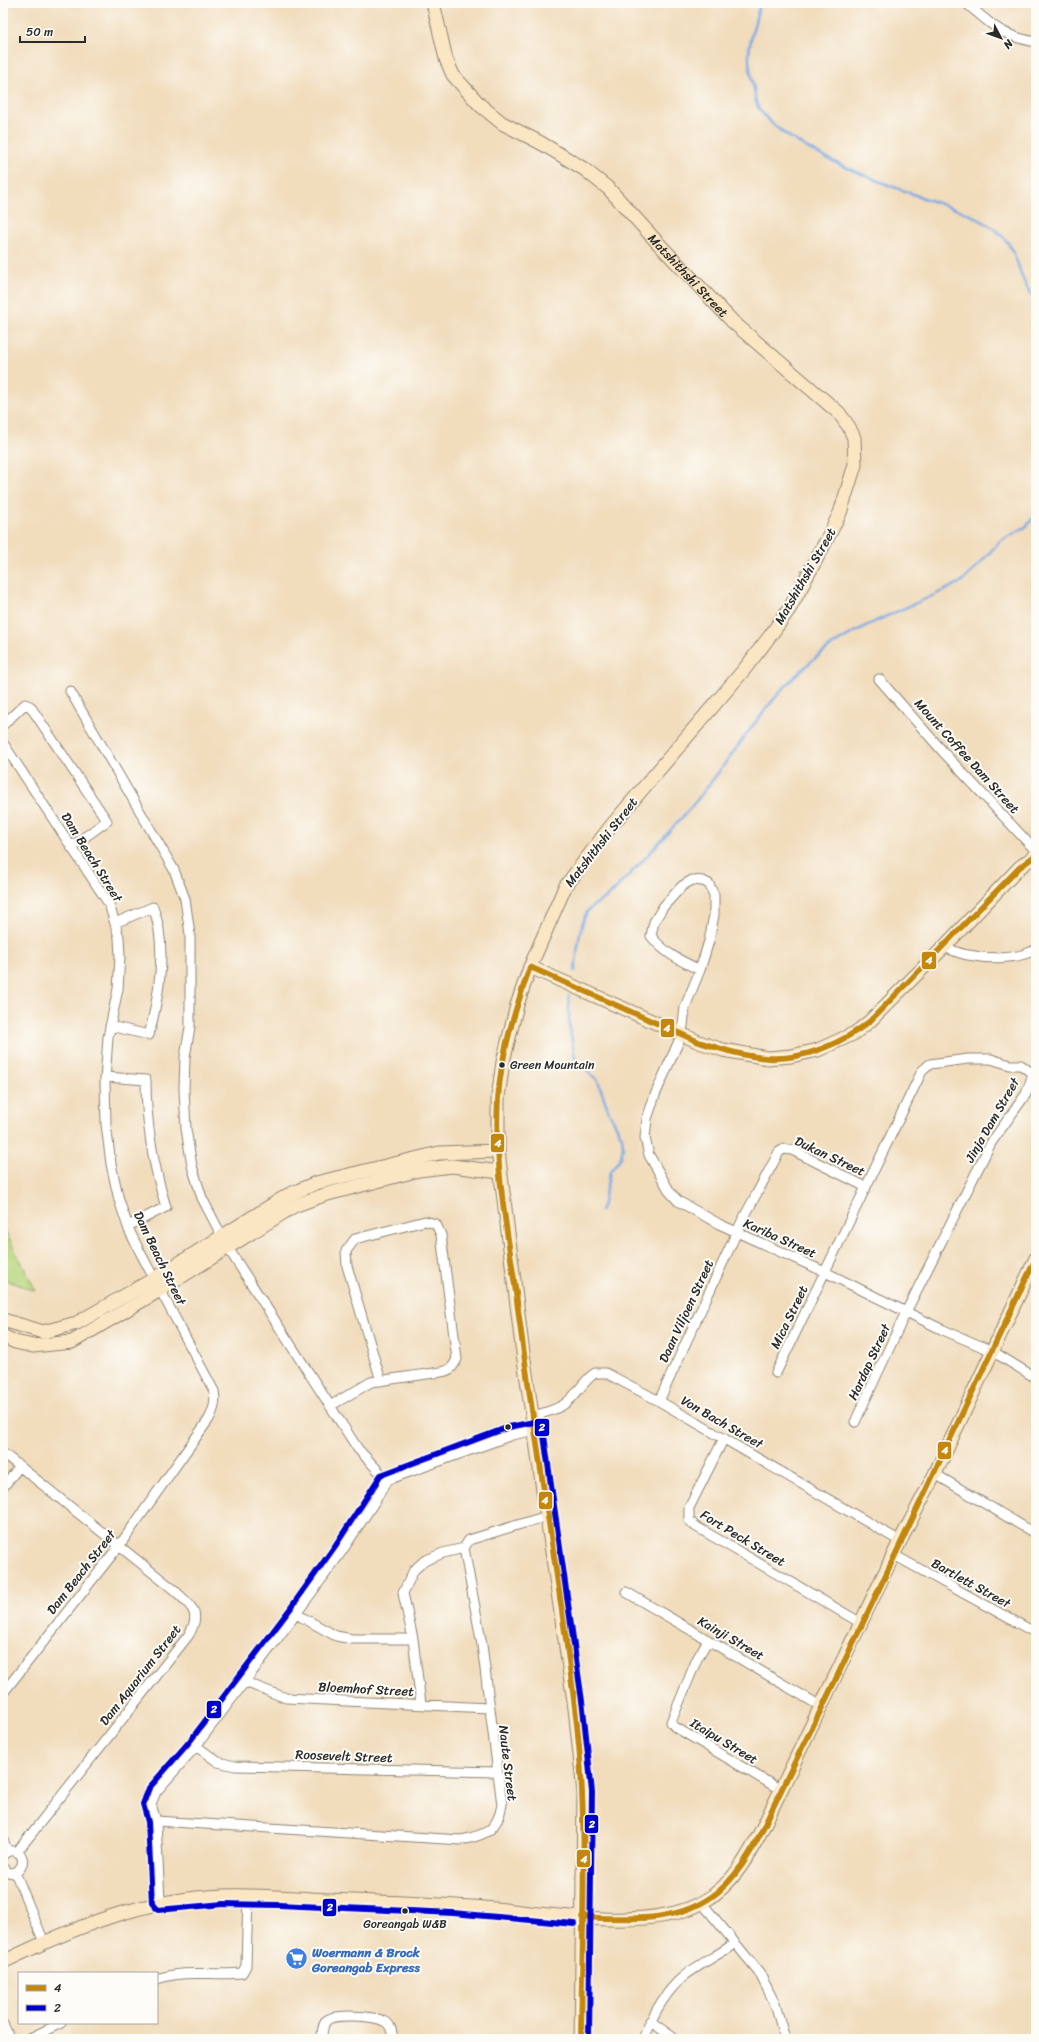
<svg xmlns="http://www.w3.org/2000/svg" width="1039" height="2042" viewBox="0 0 1039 2042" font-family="Sriracha,sans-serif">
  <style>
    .green { fill: #b8d67d; stroke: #728054 }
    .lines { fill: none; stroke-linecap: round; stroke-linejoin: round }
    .stream { stroke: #78a9e3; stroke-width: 2.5 }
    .street-casing { stroke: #8e8474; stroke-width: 11 }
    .secondary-casing { stroke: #8e8474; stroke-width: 15 }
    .street { stroke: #fff; stroke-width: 9 }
    .secondary { stroke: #fbe6c4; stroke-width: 13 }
    .bus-1-casing { stroke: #fdfcf7; stroke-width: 9 }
    .bus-2-casing { stroke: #fdfcf7; stroke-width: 9 }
    .bus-1 { stroke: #c4870b; stroke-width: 6 }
    .bus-2 { stroke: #0000cd; stroke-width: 6 }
    .bus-dot { fill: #2b2b2b; stroke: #fdfcf7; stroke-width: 1.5 }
    .labels { text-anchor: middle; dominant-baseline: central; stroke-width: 4; stroke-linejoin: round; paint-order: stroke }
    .bus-label { font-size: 12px; fill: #2b2b2b; stroke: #fdfcf7; text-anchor: start }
    .street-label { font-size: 13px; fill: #2b2b2b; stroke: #fdfcf7 }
    .shop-label { font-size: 13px; font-weight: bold; fill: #366cbe; stroke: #fdfcf7; text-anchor: start }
    .line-badge { stroke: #fdfcf7; stroke-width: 1.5 }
    .badge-label { font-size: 11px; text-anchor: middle; font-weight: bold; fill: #fff }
  </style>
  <rect width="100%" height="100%" fill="#fdfcf7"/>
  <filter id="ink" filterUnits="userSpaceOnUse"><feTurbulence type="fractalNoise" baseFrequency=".025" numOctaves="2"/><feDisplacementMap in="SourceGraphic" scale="8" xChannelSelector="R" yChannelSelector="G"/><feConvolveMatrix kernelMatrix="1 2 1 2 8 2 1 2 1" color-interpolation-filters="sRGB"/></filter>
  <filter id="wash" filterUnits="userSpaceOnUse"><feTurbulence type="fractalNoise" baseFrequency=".012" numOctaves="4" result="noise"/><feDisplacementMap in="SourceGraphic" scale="16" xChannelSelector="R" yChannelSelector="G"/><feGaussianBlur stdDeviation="0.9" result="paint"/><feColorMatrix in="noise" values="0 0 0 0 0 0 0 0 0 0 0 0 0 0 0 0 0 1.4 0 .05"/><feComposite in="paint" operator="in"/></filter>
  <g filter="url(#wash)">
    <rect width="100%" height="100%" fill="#f1dcbc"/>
    <!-- green -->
    <path class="green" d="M 3,1227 L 36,1291 L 3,1279 Z"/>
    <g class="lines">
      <!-- stream -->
      <path class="stream" d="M 760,3 C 756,19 750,37 749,53 C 748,64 752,78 754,89 C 755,95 755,102 758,107 C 781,147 887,185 932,201 C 956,209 979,216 999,233 C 1020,250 1017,280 1036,301
        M 575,971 C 577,955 579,926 587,912 C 593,904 601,902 608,896 C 612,893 616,889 619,885 C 642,863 663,838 685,814 C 731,763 763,699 819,655 C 861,622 914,607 961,582 L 974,570 L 1000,541 L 1027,526 L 1036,514
        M 569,996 L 569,1024 L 575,1058 L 598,1081 L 609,1112 L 622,1137 L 623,1146 L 621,1157 L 610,1172 L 601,1211"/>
    </g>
  </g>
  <g filter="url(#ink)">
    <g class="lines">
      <defs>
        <path id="street" d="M 966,3 C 992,25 1001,36 1036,42
          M 879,679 L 945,754 L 1036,851
          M 70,691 L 174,870 L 185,899 L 190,934 L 190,1027 L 185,1057 L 184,1090 L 186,1129 L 192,1166 L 202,1198 L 228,1248 L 358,1449 L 387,1480
          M 3,725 L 25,704 L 30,706 L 107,821 L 71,847
          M 3,743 L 109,904 L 119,937 L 120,957 L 118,989 L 108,1037 L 105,1080 L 106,1124 L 111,1164 L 119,1200 L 129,1230 L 140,1252 L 214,1391 C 216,1402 214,1409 209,1419 L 119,1546 L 3,1693
          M 944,947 C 952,950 960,954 968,955 C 988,959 1019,960 1036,949
          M 700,970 C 681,961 664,953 651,936 L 654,922 L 663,907 L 682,886 L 692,880 L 703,881 L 709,884 L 714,895 L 714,915 L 709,941 L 700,970 L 685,1007 L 682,1034 L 655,1095 L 647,1119 L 645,1138 L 649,1155 L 670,1192 L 678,1201 L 719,1224 L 825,1272 L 941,1329 L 992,1351 L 1036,1378
          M 110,1026 L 149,1035 C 159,996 168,946 153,907 L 115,923
          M 106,1077 L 146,1080 C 146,1124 153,1165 166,1207 L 128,1226
          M 776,1373 L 922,1071 L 930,1064 L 968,1059 L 991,1059 L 1010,1065 L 1021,1065 L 1033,1074 L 1026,1094 L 991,1143 L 906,1312 L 855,1422
          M 659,1401 L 742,1221 L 779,1152 L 784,1149 L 792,1150 L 866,1187
          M 330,1406 L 371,1382 L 441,1372 C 450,1371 453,1367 457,1359 L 441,1235 L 436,1224 L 425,1221 L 355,1239 L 346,1251 L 347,1266 L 381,1381
          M 533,1416 C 544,1413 557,1410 566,1403 C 577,1395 583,1381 595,1373 L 606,1373 L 659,1401 L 900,1541
          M 724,1438 L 689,1508 L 689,1520 L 695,1526 L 861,1623
          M 3,1453 L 173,1589 C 191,1606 203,1612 188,1636 L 17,1852
          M 935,1474 L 1036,1534
          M 3,1487 L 20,1466
          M 894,1555 L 1036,1633
          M 626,1592 L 822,1707
          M 296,1614 L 336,1636 L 352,1639 L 413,1639
          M 708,1640 L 697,1659 L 671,1722 L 675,1727 L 781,1790
          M 245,1682 L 286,1698 L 488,1708
          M 421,1704 L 413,1639 L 403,1593 L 414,1570 L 424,1561 L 443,1553 L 464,1548
          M 196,1746 L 218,1762 L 235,1766 L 497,1772
          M 156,1821 L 461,1840 C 486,1835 497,1831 502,1805 L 482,1645 L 464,1548 L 469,1540 L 547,1516
          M 3,1840 L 8,1852
          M 3,1856 C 6,1853 9,1850 14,1851 C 32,1855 18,1884 3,1868
          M 15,1872 L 44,1942
          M 160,1902 L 156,1821 L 151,1804 L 156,1792 L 196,1746 L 296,1614 L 342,1551 L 375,1501 L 387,1480 L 512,1435 L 535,1430
          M 702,1903 L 759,1972 L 775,2004 L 785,2039
          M 157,1979 C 187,1969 212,1976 242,1973 L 246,1966 L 248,1896
          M 650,2021 L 675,2039
          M 3,2024 L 10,2039
          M 28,2039 L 61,2023
          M 322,2039 C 322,2033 322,2026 326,2021 C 333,2013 374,2016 384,2021 C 391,2024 392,2032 393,2039
          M 643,2039 C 652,2016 664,1993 683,1977 C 697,1965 719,1955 735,1943"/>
        <g id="secondary">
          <path id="s1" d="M 433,3 L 446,59 L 453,75 L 480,105 L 502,123 L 541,143 L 584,169 L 609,189 L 657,242 L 733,322 L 839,413 L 849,427 L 854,438 L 855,465 L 840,513 L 826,541 L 790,608 L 770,636 L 743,671 L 611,826 L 565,887 L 530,967 L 517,1005 L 503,1062 L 498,1097 L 498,1151 L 522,1346 L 575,1709 L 584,1793 L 581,2039"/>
          <path d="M 530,967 L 699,1042 L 723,1050 L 768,1058 L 791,1056 L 818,1050 L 855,1033 L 870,1021 L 944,947 L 1020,867 L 1036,855"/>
          <path d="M 3,1320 L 43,1332 L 77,1323 L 154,1279 L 288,1195 L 316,1183 L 439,1153 L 498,1151"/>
          <path d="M 3,1336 L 15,1342 L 33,1346 L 72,1342 L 160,1290 L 294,1206 L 324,1195 L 419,1170 L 452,1166 L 500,1172"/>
          <path d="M 3,1962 C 77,1926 142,1899 225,1896 C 260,1895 294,1898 328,1900 C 376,1902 424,1903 472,1907 C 536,1911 646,1935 703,1902 C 733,1885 750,1854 765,1823 L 900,1541 L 935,1474 L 1036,1258"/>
        </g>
      </defs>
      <!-- street casing -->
      <use href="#street" class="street-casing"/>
      <!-- secondary casing -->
      <use href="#secondary" class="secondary-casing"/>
      <!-- street -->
      <use href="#street" class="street"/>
      <!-- secondary -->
      <use href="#secondary" class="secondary"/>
      <defs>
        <path id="bus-1" d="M 530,967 C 515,1010 501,1053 498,1099 C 494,1164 507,1229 516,1293 C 533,1432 558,1569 575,1708 C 589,1818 582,1928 581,2039
          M 530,967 L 699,1042 C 721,1049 745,1057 768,1058 C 804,1060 843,1043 870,1021 L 1020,867 L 1036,855
          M 582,1917 C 628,1919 679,1924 718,1892 C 745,1869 760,1835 775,1803 C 788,1776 801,1749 815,1722 C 890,1568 962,1413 1036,1258"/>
        <path id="bus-2" d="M 574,1924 L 453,1913 L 279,1905 L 223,1904 L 158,1910 L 152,1903 L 148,1822 L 143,1804 L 149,1788 L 190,1741 L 290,1609 L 335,1546 L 381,1475 L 509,1427 L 534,1422 L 540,1424 L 543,1429 L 583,1708 L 592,1792 L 589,2039"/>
      </defs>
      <!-- bus-1 casing -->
      <use href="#bus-1" class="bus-1-casing"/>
      <!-- bus-2 casing -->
      <use href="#bus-2" class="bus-2-casing"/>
      <!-- bus-1 -->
      <use href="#bus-1" class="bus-1"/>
      <!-- bus-2 -->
      <use href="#bus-2" class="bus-2"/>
    </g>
  </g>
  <!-- icons -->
  <defs>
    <symbol id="supermarket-disc" viewBox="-11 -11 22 22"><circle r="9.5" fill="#3f7fe0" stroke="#fdfcf7"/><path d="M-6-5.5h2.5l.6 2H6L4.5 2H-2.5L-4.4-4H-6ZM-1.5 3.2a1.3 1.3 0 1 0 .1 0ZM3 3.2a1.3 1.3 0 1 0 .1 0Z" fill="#fff"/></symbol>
  </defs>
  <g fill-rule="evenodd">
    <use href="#supermarket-disc" x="284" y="1946" width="25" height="25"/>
  </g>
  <!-- markers -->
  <g class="bus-dot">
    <circle cx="502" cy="1065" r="3.5"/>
    <circle cx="508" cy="1427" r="3.5"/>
    <circle cx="405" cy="1911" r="3.5"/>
  </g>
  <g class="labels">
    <!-- bus labels -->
    <g class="bus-label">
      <text x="510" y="1065">Green Mountain</text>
      <text x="405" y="1924" text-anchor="middle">Goreangab W&amp;B</text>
    </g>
    <!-- street labels -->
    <g class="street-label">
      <text stroke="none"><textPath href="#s1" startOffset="387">Matshithshi Street</textPath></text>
      <text transform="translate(805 576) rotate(-60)">Matshithshi Street</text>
      <text transform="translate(967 756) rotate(48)">Mount Coffee Dam Street</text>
      <text transform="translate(601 842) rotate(-52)">Matshithshi Street</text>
      <text transform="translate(92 857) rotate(58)">Dam Beach Street</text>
      <text transform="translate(992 1120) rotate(-60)">Jinja Dam Street</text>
      <text transform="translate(830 1156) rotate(25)">Dukan Street</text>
      <text transform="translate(780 1238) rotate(24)">Kariba Street</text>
      <text transform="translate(160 1258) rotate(64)">Dam Beach Street</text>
      <text transform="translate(686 1311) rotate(-65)">Daan Viljoen Street</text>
      <text transform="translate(789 1317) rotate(-64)">Mica Street</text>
      <text transform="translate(869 1362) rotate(-65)">Hardap Street</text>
      <text transform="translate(722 1422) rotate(30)">Von Bach Street</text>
      <text transform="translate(743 1538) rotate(31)">Fort Peck Street</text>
      <text transform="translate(81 1572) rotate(-52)">Dam Beach Street</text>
      <text transform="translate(971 1583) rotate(29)">Bartlett Street</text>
      <text transform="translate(731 1638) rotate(30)">Kainji Street</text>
      <text transform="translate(140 1675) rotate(-52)">Dam Aquarium Street</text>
      <text transform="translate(366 1689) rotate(3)">Bloemhof Street</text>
      <text transform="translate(724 1741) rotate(31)">Itaipu Street</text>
      <text transform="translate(344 1756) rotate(2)">Roosevelt Street</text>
      <text transform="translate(508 1763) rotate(83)">Naute Street</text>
    </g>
    <!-- shop labels -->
    <g class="shop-label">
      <text x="312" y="1952">Woermann &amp; Brock<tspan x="312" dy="15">Goreangab Express</tspan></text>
    </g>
  </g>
  <g class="line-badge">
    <rect x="921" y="951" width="16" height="19" rx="4" fill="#c4870b"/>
    <rect x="660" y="1018" width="15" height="20" rx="4" fill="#c4870b"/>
    <rect x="490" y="1133" width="15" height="20" rx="4" fill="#c4870b"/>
    <rect x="534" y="1418" width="16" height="19" rx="4" fill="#0000cd"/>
    <rect x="937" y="1441" width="15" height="19" rx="4" fill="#c4870b"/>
    <rect x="538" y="1491" width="15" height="19" rx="4" fill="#c4870b"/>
    <rect x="206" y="1700" width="16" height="19" rx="4" fill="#0000cd"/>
    <rect x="584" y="1814" width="15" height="20" rx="4" fill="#0000cd"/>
    <rect x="576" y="1849" width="15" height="19" rx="4" fill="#c4870b"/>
    <rect x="322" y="1898" width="15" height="19" rx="4" fill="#0000cd"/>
  </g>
  <g class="badge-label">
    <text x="929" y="964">4</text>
    <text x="667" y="1032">4</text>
    <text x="498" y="1147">4</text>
    <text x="542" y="1431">2</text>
    <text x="945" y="1454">4</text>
    <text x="545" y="1504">4</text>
    <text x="214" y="1713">2</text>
    <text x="592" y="1828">2</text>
    <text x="584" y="1863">4</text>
    <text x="330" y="1911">2</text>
  </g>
  <!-- margin -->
  <rect width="1039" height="2042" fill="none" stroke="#fdfcf7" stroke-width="16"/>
  <!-- legend -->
  <rect x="18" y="1972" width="140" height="52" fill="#fdfcf7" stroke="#a9a8a5"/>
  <rect x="26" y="1985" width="20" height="6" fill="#c4870b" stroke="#a9a8a5"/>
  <text x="54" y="1992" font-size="12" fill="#2b2b2b">4</text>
  <rect x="26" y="2005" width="20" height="6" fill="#0000cd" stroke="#a9a8a5"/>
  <text x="54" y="2012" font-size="12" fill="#2b2b2b">2</text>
  <!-- north arrow -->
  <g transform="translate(1001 38) rotate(131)" stroke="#fdfcf7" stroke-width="3" paint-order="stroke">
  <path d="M0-3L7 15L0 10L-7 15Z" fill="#2b2b2b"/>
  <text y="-6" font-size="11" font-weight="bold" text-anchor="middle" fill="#2b2b2b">N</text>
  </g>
  <!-- scale -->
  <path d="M20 36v6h65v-6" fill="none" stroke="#2b2b2b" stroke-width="2"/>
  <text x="26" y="36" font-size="12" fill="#2b2b2b" stroke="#fdfcf7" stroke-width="3" paint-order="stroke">50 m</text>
</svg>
